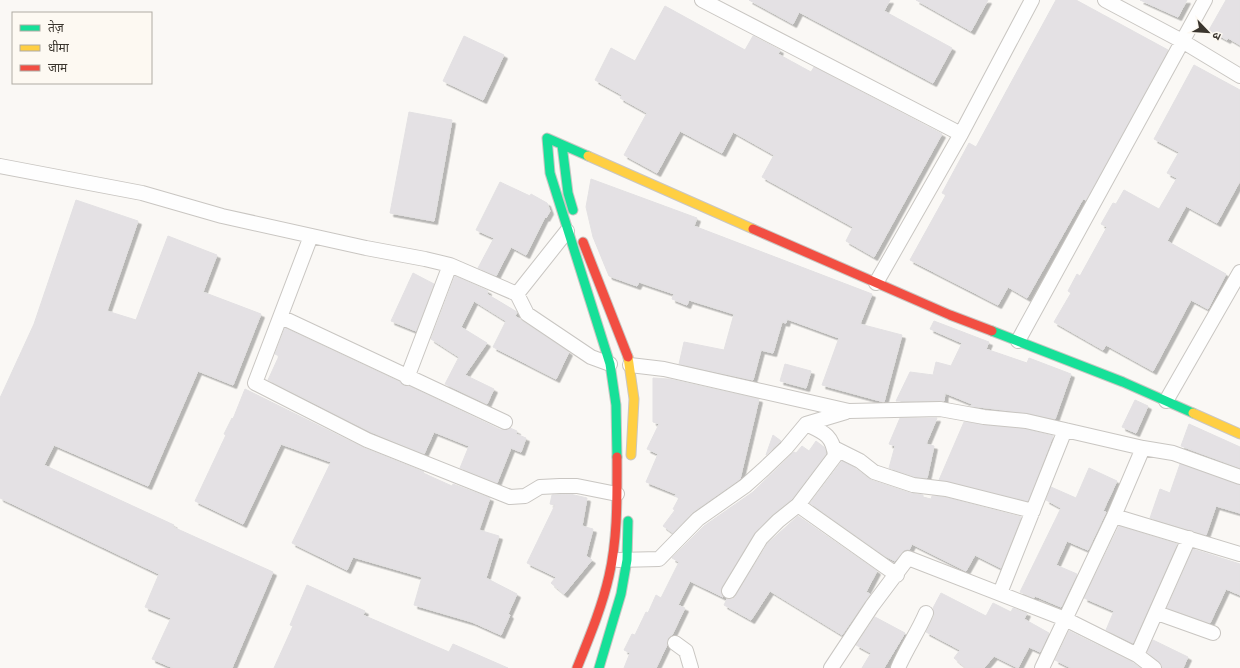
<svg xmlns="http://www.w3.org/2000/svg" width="1240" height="668" viewBox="0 0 1240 668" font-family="'Fira Sans','Noto Sans Devanagari',sans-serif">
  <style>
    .building { fill: #e4e1e4; stroke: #e3e1e3; filter: url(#shadow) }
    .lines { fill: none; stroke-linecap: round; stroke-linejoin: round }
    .street-casing { stroke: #c9c6c2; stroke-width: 16 }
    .fast-casing { stroke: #c9c6c2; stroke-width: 11 }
    .slow-casing { stroke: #c9c6c2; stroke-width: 11 }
    .jam-casing { stroke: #c9c6c2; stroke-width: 11 }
    .street { stroke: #fefefe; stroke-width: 14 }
    .fast { stroke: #16e098; stroke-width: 9 }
    .slow { stroke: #ffcf43; stroke-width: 9 }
    .jam { stroke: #f24e42; stroke-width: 9 }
  </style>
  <defs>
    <filter id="shadow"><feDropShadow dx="3.5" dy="3.5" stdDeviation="0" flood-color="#0004"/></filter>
  </defs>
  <rect width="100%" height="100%" fill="#faf8f5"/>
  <!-- building -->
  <path class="building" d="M 749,0 L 890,0 L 884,11 L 952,48 L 933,83 L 799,12 L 793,24 Z
    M 916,0 L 988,0 L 971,31 Z
    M 1056,0 L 1076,0 L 1168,50 L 1086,200 L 1083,199 L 1027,298 L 1008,287 L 998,305 L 910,260 L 946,195 L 942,193 L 969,143 L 976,147 Z
    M 1140,0 L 1187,0 L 1178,17 Z
    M 1226,0 L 1240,0 L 1240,45 L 1228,38 L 1227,40 L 1209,30 Z
    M 665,6 L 745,50 L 753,36 L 780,50 L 778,54 L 811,72 L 814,67 L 942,134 L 874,257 L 846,241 L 853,227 L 762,177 L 774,155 L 733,132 L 722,153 L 680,131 L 657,173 L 624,155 L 647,113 L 620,98 L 622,95 L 595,80 L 611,48 L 635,61 Z
    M 464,36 L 504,55 L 483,100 L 443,81 Z
    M 1194,65 L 1240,90 L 1240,181 L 1217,223 L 1186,206 L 1167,241 L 1226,274 L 1208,309 L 1191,300 L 1153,371 L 1106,345 L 1103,350 L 1054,322 L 1071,293 L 1068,291 L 1077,274 L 1080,276 L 1107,227 L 1101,224 L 1113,203 L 1116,204 L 1124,190 L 1159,209 L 1177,178 L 1167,173 L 1179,152 L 1154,139 Z
    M 409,112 L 452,120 L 434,221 L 390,213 Z
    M 591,179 L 697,218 L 694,226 L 872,294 L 860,324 L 902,335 L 884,402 L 822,385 L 839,338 L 787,319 L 786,323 L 782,322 L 773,353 L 761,350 L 753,380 L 679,364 L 684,342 L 724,350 L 734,314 L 689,300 L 687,305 L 672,299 L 674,294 L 639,282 L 637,286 L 609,276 L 593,237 L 586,207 Z
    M 500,182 L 530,196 L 531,194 L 547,203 L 550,211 L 546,218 L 545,217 L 526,255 L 511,247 L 496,276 L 478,268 L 494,238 L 476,230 Z
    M 76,200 L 138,221 L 107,311 L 136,320 L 168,236 L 217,255 L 203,292 L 261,314 L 233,385 L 198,371 L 148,486 L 54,445 L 44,465 L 174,525 L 173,527 L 273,572 L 232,668 L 173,668 L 152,659 L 171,618 L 145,607 L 159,574 L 0,498 L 0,398 L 34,324 Z
    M 413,273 L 434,284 L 416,331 L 391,321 Z
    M 455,276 L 488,291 L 487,294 L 517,312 L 515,316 L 569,352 L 556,379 L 493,347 L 506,321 L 474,301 L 461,327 L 487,343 L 465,375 L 494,389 L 487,404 L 445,384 L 459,357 L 431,339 Z
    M 934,321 L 989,342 L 986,349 L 1027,363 L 1029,358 L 1071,374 L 1055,419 L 1027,413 L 971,406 L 972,404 L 945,393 L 944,401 L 896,401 L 910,372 L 933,375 L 936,362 L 951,366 L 962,343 L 930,329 Z
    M 285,328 L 400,382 L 404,386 L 409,386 L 501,430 L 510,428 L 517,431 L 516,434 L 526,438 L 521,452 L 511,448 L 497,483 L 460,468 L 469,446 L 434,432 L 424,454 L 371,432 L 268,380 L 279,356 L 275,354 Z
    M 785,364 L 811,371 L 806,388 L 780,381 Z
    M 653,378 L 669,379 L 759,399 L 740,479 L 693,512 L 673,533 L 663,526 L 675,510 L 673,509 L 679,498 L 675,496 L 676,494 L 646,482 L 658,454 L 647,449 L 659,424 L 653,422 Z
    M 245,389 L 364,448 L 424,472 L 423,473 L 452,486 L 453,484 L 490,498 L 479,530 L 499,536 L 486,578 L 517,594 L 508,614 L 510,615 L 501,635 L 472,622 L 414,605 L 422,577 L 353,557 L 347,570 L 292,543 L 331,462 L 281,444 L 243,524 L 195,501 L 226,435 L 224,434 L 232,418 L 233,419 Z
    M 1135,400 L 1148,406 L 1136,433 L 1122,427 Z
    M 900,418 L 937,418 L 926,444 L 934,446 L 927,478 L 915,477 L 889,468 L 895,446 L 889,444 Z
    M 964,422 L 1025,429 L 1053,436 L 1028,501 L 939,480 Z
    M 1189,424 L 1240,447 L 1240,468 L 1181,446 Z
    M 773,435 L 781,441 L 766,455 Z
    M 816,441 L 825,448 L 826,454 L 792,499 L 772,515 L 754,534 L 722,587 L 721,591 L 723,597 L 690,581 L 678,605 L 685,608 L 672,635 L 668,638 L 667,645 L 656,668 L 624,668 L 630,653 L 624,650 L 632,634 L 635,635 L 646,612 L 648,613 L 656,595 L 661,598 L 679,562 L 672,558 L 704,526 L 753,492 L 794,452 L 796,453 L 802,446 L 809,451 Z
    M 842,461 L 855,468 L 871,480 L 910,493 L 923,495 L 923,497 L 931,499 L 932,496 L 944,497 L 1021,517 L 1001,568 L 975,555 L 966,571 L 912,544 L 909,550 L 902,553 L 895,561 L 885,556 L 810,503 Z
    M 1180,464 L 1240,485 L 1240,513 L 1216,506 L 1206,535 L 1150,518 L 1160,489 L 1170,493 Z
    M 1089,468 L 1117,481 L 1103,511 L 1106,512 L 1088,550 L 1067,541 L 1056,565 L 1077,574 L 1061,607 L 1035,596 L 1034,598 L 1020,592 L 1061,508 L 1046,500 L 1051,487 L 1076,498 Z
    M 570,494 L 587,498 L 582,526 L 593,529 L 586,556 L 592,560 L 564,594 L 551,583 L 556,577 L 527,563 L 555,505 L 550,504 L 552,495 Z
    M 798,516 L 877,571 L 866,592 L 870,594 L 842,635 L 770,591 L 751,620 L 724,605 L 727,599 L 733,599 L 736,595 L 768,543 Z
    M 1119,526 L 1177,544 L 1133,643 L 1106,630 L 1114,611 L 1084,598 Z
    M 1193,549 L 1240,564 L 1240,595 L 1226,589 L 1210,623 L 1167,608 Z
    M 307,585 L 365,611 L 363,615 L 449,652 L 453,644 L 508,668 L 274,668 L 293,626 L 290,625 Z
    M 941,593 L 986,616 L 993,603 L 1011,612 L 1013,608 L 1027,613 L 1024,619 L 1049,633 L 1040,652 L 1029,647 L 1018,668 L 994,656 L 984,668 L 966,668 L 954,658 L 960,650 L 926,632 L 934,616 L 933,608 Z
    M 875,617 L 905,633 L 884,668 L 862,668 L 871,653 L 856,645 Z
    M 1069,631 L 1132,662 L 1140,668 L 1071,668 L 1055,660 Z
    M 1153,640 L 1188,657 L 1183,668 L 1162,668 L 1159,662 L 1147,652 Z"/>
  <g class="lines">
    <defs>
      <path id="street" d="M 702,0 L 961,134
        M 1105,0 L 1182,41 L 1240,76
        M 0,166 L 142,193 L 222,216 L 366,248 L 425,259 L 450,265 L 517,294 L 527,314 L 591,357 L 610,364
        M 311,236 L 255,383 L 367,440 L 510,497 L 525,496 L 540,487 L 560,486 L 577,486 L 617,494
        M 876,283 L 961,134 L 1032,0
        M 517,294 L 567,231
        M 281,317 L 505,422
        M 1018,341 L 1205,0
        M 630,365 L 664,369 L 849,411 L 940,409 L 984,417 L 1026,421 L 1143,448 L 1173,453 L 1240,477
        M 407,378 L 450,265
        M 1166,401 L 1240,272
        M 834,448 L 860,461 L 874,472 L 913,485 L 946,489 L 1033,511
        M 798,505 L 897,575
        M 1114,516 L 1240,554
        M 618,560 L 659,559 L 698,519 L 745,486 L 764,469 L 786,448 L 806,424 L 846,412
        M 729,591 L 761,538 L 778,521 L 798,505 L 835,456 C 833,435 823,432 806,424
        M 1000,593 L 1065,430
        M 1157,613 L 1213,633
        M 675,643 L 686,651 L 691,668
        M 1137,655 L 1189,538
        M 831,668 L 872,606 L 908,558 L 1065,619 L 1137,655 L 1154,668
        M 898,668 C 906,649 918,632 926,613
        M 1042,668 L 1114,516 L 1143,448"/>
      <path id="fast" d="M 562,145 L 568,193 L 573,210
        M 588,156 L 547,138 L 550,173 L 610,364 L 616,405 L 617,457
        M 992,331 L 1123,382 L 1193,413
        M 599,668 L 621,594 L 627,560 L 628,521"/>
      <path id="slow" d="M 588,156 L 753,229
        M 628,357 L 634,399 L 631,455
        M 1193,413 L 1240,434"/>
      <path id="jam" d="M 753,229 L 950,315 L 992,331
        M 583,242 L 628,357
        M 577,668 C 589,638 602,607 609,576 C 618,537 617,496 617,457"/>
    </defs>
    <!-- street casing -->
    <use href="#street" class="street-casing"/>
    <!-- fast casing -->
    <use href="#fast" class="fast-casing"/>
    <!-- slow casing -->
    <use href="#slow" class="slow-casing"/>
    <!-- jam casing -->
    <use href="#jam" class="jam-casing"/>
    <!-- street -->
    <use href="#street" class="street"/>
    <!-- fast -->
    <use href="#fast" class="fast"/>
    <!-- slow -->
    <use href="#slow" class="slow"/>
    <!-- jam -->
    <use href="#jam" class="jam"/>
  </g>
  <!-- legend -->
  <rect x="12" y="12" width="140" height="72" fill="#fdf9f2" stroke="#afaba4"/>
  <rect x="20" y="25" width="20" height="6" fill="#16e098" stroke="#afaba4"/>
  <text x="48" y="32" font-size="12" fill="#3a352e">तेज़</text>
  <rect x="20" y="45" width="20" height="6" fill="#ffcf43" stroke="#afaba4"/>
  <text x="48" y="52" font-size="12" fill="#3a352e">धीमा</text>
  <rect x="20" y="65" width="20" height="6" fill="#f24e42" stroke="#afaba4"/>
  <text x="48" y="72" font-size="12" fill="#3a352e">जाम</text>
  <!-- north arrow -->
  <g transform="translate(1208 32) rotate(115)" stroke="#fdf9f2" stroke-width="3" paint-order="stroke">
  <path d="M0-3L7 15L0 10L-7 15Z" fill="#3a352e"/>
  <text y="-6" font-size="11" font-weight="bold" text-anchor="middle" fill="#3a352e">उ</text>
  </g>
</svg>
